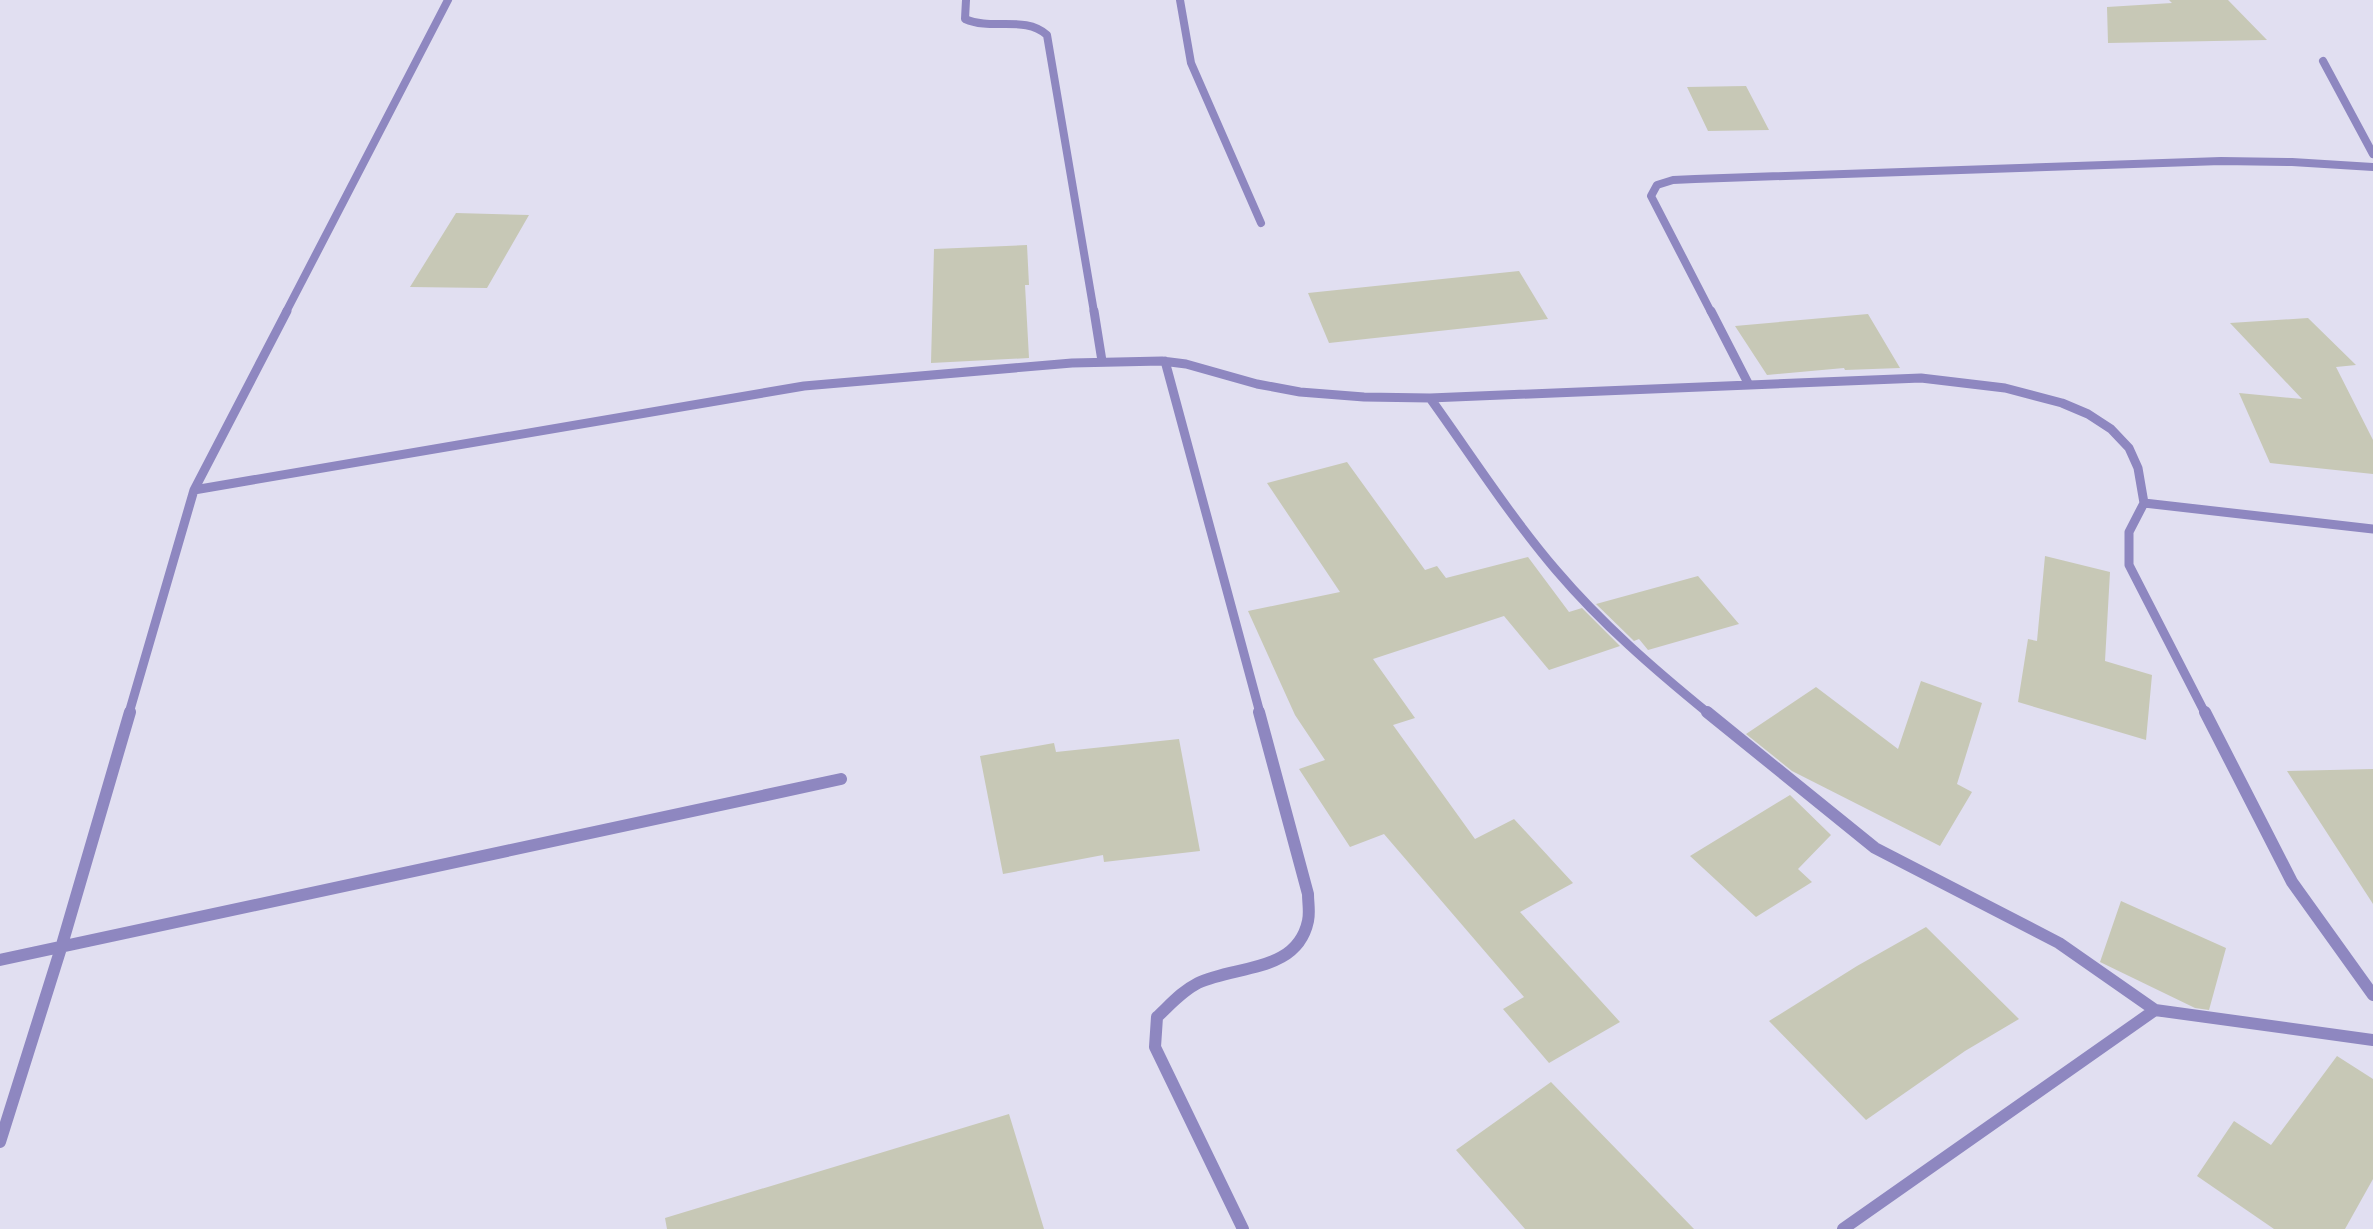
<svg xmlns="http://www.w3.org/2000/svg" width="2373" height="1229" viewBox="0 0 2373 1229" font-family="'Sofia Sans Condensed',sans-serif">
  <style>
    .building { fill: #c7c8b6 }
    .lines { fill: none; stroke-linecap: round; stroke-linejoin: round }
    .minor-far2 { stroke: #8e87c0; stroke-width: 8 }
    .minor-far1 { stroke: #8e87c0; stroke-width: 9 }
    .minor { stroke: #8e87c0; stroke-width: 12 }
  </style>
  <rect width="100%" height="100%" fill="#e1dff1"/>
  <!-- building -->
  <path class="building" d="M 2169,0 L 2228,0 L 2267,40 L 2108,43 L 2107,7 L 2172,3 Z
    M 1746,86 L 1769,130 L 1708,131 L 1687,87 Z
    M 456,213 L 529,215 L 487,288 L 410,287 Z
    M 1027,245 L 1029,285 L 1025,285 L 1029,358 L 931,363 L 934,249 Z
    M 1519,271 L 1548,319 L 1329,343 L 1308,293 Z
    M 1868,314 L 1900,368 L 1845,370 L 1844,368 L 1767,375 L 1735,326 Z
    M 2308,318 L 2356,365 L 2336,367 L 2373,440 L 2373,474 L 2270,463 L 2239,393 L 2302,399 L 2230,323 Z
    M 1347,462 L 1425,570 L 1437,566 L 1446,578 L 1528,557 L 1569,612 L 1582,608 L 1620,646 L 1549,670 L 1504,616 L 1373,659 L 1415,718 L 1393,725 L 1475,839 L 1514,819 L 1573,883 L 1520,912 L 1620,1022 L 1549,1063 L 1503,1009 L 1524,997 L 1384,834 L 1350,847 L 1299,769 L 1325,760 L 1295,715 L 1248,611 L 1340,592 L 1267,483 Z
    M 2045,556 L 2110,572 L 2105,661 L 2152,675 L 2146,740 L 2018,702 L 2028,639 L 2037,641 Z
    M 1698,576 L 1739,624 L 1648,650 L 1639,639 L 1634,641 L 1596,604 Z
    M 1921,681 L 1982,703 L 1957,784 L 1972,792 L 1940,846 L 1792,771 L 1746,734 L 1816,687 L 1898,749 Z
    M 1179,739 L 1200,851 L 1104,862 L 1103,855 L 1003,874 L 980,756 L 1054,743 L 1056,752 Z
    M 2373,769 L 2373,904 L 2287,771 Z
    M 1790,795 L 1831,835 L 1798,869 L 1812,882 L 1756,917 L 1690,856 Z
    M 2121,901 L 2226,948 L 2209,1010 L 2195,1008 L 2100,962 Z
    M 1926,927 L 2019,1019 L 1965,1051 L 1866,1120 L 1769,1021 L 1857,966 Z
    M 2337,1056 L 2373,1079 L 2373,1179 L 2345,1229 L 2274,1229 L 2197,1176 L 2234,1121 L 2271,1145 Z
    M 1551,1082 L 1694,1229 L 1525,1229 L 1456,1150 Z
    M 1009,1114 L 1044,1229 L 667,1229 L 665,1218 Z"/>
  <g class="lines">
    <!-- minor-far2 -->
    <path class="minor-far2" d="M 966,0 L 965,19 C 992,31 1025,15 1047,35 L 1094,312
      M 1180,0 L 1191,63 L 1261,223
      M 2323,61 L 2373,154
      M 286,312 L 448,0
      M 1711,312 L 1651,196 L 1657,185 L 1673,180 L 1695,179 L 2221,161 L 2292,162 L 2373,167"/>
    <!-- minor-far1 -->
    <path class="minor-far1" d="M 1094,311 L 1102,361
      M 1711,311 L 1749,385
      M 1165,361 L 1260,713
      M 1430,398 C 1471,455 1510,516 1556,570 C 1602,624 1654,669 1708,713
      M 194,490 L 804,386 L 1072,363 L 1162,361 L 1186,364 L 1257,384 L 1300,392 L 1364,397 L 1430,398 L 1921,378 L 2005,388 L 2062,403 L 2088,414 L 2111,429 L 2129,448 L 2138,468 L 2144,503 L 2129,532 L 2129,565 L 2205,713
      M 2144,503 L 2373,529
      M 129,713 L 194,490 L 287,311"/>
    <!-- minor -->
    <path class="minor" d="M 1707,712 L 1875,848 L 2059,943 L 2155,1010 L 2373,1040
      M 2205,712 L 2292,882 L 2373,995
      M 0,960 L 841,779
      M 0,1142 L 61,948 L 130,712
      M 1243,1229 L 1155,1047 L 1157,1017 C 1170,1005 1182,991 1198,983 C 1236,965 1297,973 1308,921 C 1310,912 1308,903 1308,894 L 1259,712
      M 1843,1229 L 2155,1010"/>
  </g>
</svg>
